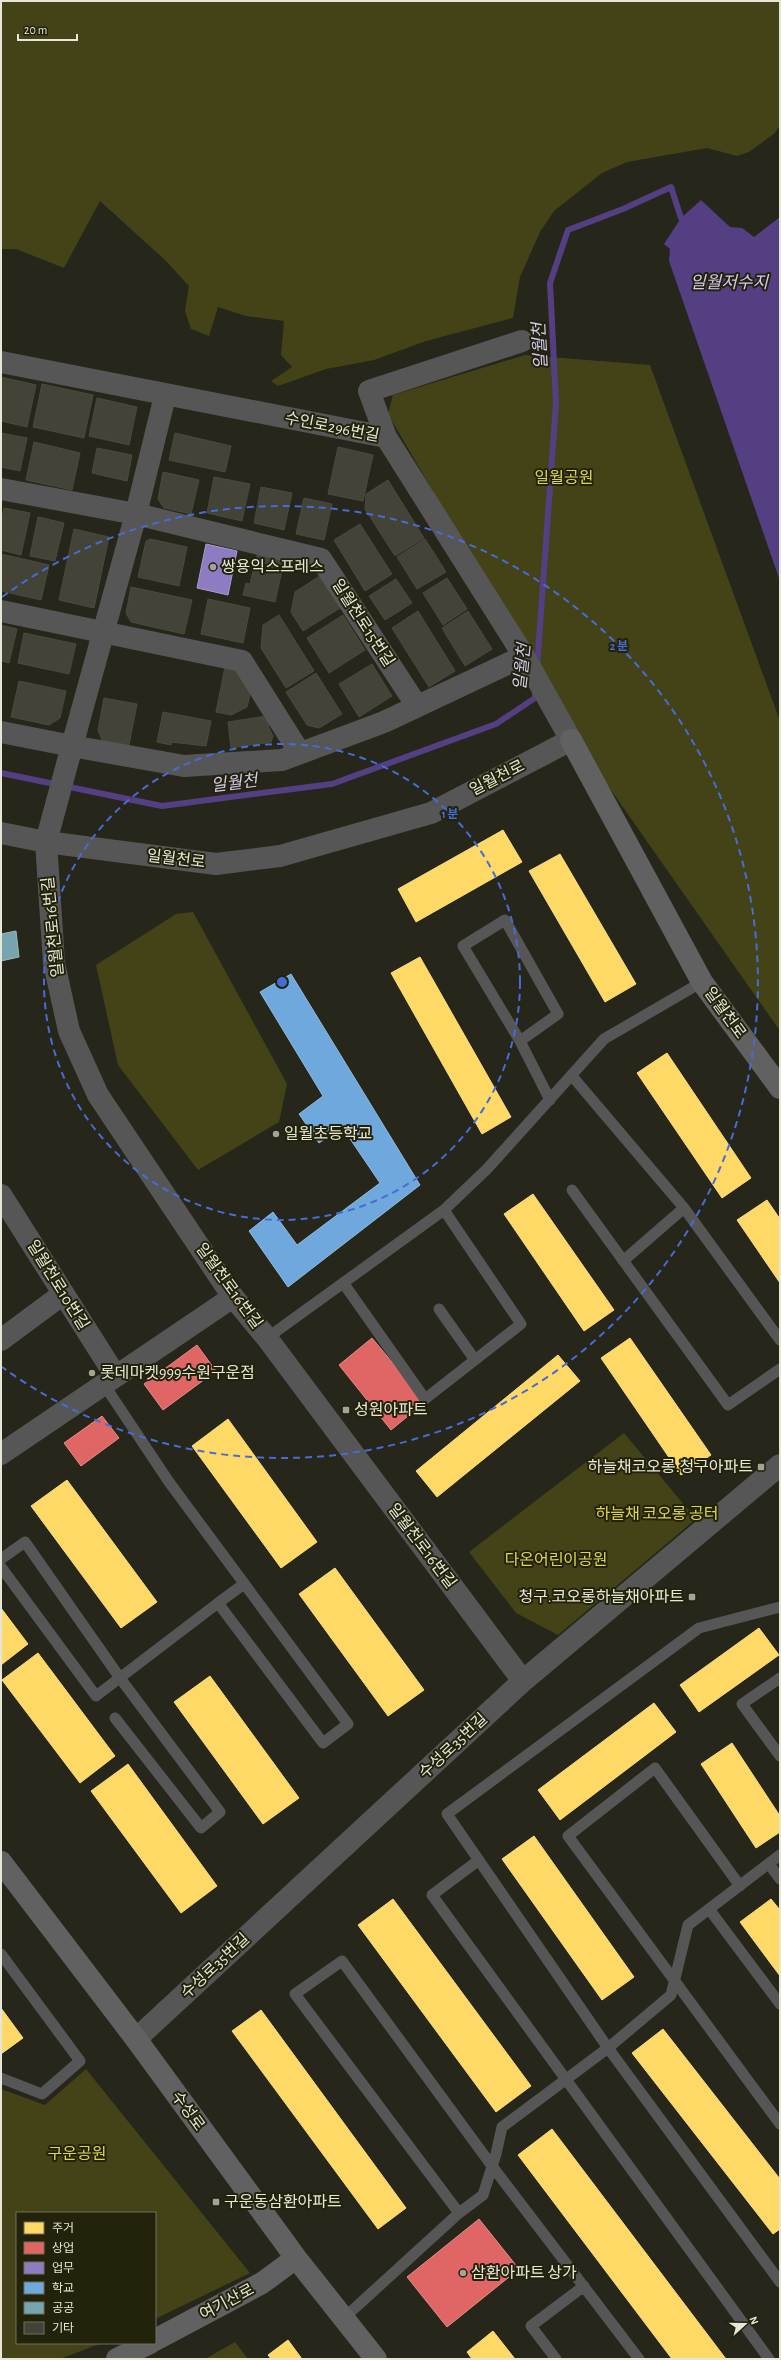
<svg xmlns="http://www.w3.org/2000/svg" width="781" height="2360" viewBox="0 0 781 2360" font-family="'Alegreya Sans','Noto Sans KR',sans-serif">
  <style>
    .green { fill: #444317 }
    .water { fill: #543f82 }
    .homes { fill: #ffd966; stroke: #f8dd88 }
    .shops { fill: #e06666; stroke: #e28d88 }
    .offices { fill: #8e7cc3; stroke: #a99cc9 }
    .schools { fill: #6fa8dc; stroke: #93bbdb }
    .public { fill: #76a5af; stroke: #98b9bb }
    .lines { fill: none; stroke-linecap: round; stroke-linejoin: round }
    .stream { stroke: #543f82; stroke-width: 6 }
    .building { fill: #434337; stroke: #4a4a3f }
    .lane { stroke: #575657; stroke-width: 11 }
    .street { stroke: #575657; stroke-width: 22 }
    .secondary { stroke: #626162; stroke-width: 22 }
    .ring { fill: none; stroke: #456dd8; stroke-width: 2; stroke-dasharray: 7 5 }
    .poi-dot { fill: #a3a396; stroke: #23220a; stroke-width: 1.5 }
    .labels { text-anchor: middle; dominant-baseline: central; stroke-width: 4; stroke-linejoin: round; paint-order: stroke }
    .street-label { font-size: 16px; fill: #e7e7d8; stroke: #23220a }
    .park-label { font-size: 16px; fill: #dbd552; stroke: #23220a }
    .poi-label { font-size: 16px; fill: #e7e7d8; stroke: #23220a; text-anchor: start }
    .water-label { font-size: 17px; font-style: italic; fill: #d3c9f4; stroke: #23220a }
    .centre { fill: #456dd8; stroke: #23220a; stroke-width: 2 }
    .ring-label { font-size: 12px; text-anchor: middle; font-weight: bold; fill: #456dd8; stroke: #23220a; stroke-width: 4; stroke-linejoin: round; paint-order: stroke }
  </style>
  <rect width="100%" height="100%" fill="#26261a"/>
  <!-- green -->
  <path class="green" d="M 1,1 L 780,1 L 780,125 L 775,133 L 749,152 L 737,156 L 707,148 L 627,162 L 602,173 L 554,211 L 540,232 L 520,277 L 513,318 L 426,341 L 374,360 L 326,369 L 278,386 L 271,381 L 292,367 L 281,355 L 284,321 L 246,316 L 218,307 L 209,336 L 191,329 L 185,311 L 189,286 L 165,260 L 100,201 L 64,268 L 16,249 L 1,249 Z
    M 525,355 L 650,365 L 780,721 L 780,1031 L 587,756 L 388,414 L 393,395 Z
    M 193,912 L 287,1084 L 279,1122 L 198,1170 L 118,1065 L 96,965 L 176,914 Z
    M 624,1433 L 696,1519 L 558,1635 L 516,1613 L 469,1552 Z
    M 86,2069 L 250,2273 L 155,2319 L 155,2213 L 17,2213 L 17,2343 L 102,2343 L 60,2359 L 1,2359 L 1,2089 L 45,2105 Z
    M 235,2342 L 248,2359 L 205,2359 Z"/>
  <!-- water -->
  <path class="water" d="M 701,200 L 730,227 L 742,228 L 754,237 L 780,217 L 780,581 L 669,261 L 670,249 L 664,244 L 681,218 Z"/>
  <!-- homes -->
  <path class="homes" d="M 503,830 L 522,862 L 416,922 L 398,889 Z
    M 560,854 L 636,984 L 605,1002 L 529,871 Z
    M 420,957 L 511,1117 L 482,1134 L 391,973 Z
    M 667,1053 L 751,1178 L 722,1198 L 637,1073 Z
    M 533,1194 L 614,1310 L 584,1331 L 504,1214 Z
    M 767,1200 L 780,1219 L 780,1283 L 737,1220 Z
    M 630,1338 L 711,1455 L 681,1475 L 601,1358 Z
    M 558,1355 L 580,1381 L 437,1497 L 416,1471 Z
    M 228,1419 L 317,1542 L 281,1568 L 192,1446 Z
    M 67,1480 L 157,1602 L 121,1628 L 31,1506 Z
    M 335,1568 L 424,1690 L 388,1716 L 299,1594 Z
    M 1,1608 L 28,1644 L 1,1665 Z
    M 759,1628 L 779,1655 L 699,1712 L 680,1685 Z
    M 38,1653 L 115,1756 L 80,1783 L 2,1680 Z
    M 210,1676 L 299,1798 L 263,1824 L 174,1702 Z
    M 654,1703 L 676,1732 L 560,1820 L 538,1790 Z
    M 732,1743 L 780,1816 L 780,1832 L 756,1848 L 701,1764 Z
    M 128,1764 L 217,1886 L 181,1913 L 91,1791 Z
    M 534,1836 L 634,1977 L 602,2000 L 502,1859 Z
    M 393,1899 L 531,2086 L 496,2112 L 358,1925 Z
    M 771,1899 L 780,1910 L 780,1976 L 740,1922 Z
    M 1,2008 L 23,2038 L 1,2054 Z
    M 261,2010 L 406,2208 L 378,2229 L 232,2031 Z
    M 663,2029 L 780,2179 L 780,2229 L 773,2234 L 632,2053 Z
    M 552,2129 L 726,2359 L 672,2359 L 518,2155 Z
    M 493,2331 L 515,2359 L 472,2359 L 467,2352 Z
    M 288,2340 L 302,2359 L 271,2359 L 268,2355 Z"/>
  <!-- shops -->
  <path class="shops" d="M 372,1338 L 425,1402 L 391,1430 L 339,1365 Z
    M 197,1345 L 216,1371 L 163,1410 L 144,1384 Z
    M 102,1416 L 119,1438 L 81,1466 L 64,1443 Z
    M 479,2219 L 519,2269 L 447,2327 L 407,2277 Z"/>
  <!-- offices -->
  <path class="offices" d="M 206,544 L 237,551 L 228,595 L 197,588 Z"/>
  <!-- schools -->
  <path class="schools" d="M 291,974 L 420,1185 L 288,1287 L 249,1231 L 273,1212 L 297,1245 L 380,1183 L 342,1127 L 319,1143 L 299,1114 L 323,1096 L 260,992 Z"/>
  <!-- public -->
  <path class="public" d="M 16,931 L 19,957 L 1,961 L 1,934 Z"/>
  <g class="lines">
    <!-- stream -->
    <path class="stream" d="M 537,667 L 556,403 L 550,283 L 568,230 L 623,209 L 671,187 L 681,218
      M 1,773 L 162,806 L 332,784 L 496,724 L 535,698 L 535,690"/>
  </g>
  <!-- building -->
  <path class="building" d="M 1,377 L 36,385 L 27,427 L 1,421 Z
    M 42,384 L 93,395 L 84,438 L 33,427 Z
    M 97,398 L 137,407 L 129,445 L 89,436 Z
    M 1,433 L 27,438 L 20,471 L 1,467 Z
    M 175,433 L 231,446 L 225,472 L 169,460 Z
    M 34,442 L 80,453 L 72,490 L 26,480 Z
    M 338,447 L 373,455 L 363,501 L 328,494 Z
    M 97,448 L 132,455 L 127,481 L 92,473 Z
    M 163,472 L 199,480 L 191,514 L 164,508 L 158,499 Z
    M 214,477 L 250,484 L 242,521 L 207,513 Z
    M 388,480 L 424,538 L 395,556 L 365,509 L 366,494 Z
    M 261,487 L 292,493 L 284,530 L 254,523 Z
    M 304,498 L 332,504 L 324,540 L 296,534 Z
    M 4,508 L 30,513 L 21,555 L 1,550 L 1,523 Z
    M 38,517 L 64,523 L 55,561 L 30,556 Z
    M 360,524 L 392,574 L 365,591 L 334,540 Z
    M 74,529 L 109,537 L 94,608 L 59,600 Z
    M 150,539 L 187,547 L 179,586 L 138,577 L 146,541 Z
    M 425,539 L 446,572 L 417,589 L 397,557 Z
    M 1,554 L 49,565 L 41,600 L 1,591 Z
    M 257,555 L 284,561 L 275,602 L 243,595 L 246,583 L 250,584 Z
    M 320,576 L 340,608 L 303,631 L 291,612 L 295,592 Z
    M 447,578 L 467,609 L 443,625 L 423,593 Z
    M 396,579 L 412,603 L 385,620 L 369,596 Z
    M 131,587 L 192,600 L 184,634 L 131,622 L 126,613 Z
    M 208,599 L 250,608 L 243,643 L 201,634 Z
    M 418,611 L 455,671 L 429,687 L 392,628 Z
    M 468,611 L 492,649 L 465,666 L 442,628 Z
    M 279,615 L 314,671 L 286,688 L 261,648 L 263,625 Z
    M 343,615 L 365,650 L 329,673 L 307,638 Z
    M 1,625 L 17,629 L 9,663 L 1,661 Z
    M 24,633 L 76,644 L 69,674 L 18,663 Z
    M 372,664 L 392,696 L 359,717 L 339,684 Z
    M 225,667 L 235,669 L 251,690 L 247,707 L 231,715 L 216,712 Z
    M 316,673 L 342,714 L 319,728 L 307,725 L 286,692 Z
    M 19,681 L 66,691 L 60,718 L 49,725 L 11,717 Z
    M 104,698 L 137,704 L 129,745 L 102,740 L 98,730 Z
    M 163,712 L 211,721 L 206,746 L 171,742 L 171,745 L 157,742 Z
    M 267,716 L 269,728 L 273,736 L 271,742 L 231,748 L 228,722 Z"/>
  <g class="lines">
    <!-- lane -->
    <path class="lane" d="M 520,1041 L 558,1014 L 505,920 L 463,946 L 520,1041 L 550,1100
      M 572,1076 L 684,1208 L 780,1340
      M 572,1190 L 728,1405 L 780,1369
      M 623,1261 L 684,1208
      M 344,1284 L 425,1399 L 521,1324 L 444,1210
      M 439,1309 L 475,1360
      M 267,1338 L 444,1210 L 487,1169 L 604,1039 L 702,982
      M 103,1383 L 169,1482 L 348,1724 L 323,1743 L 218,1603 L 244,1584
      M 1,1559 L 25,1542 L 120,1678 L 220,1812 L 201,1828 L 115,1718
      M 1,1567 L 96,1696 L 218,1603
      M 780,1607 L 699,1628 L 447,1814 L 608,2048 L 780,2282
      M 780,1678 L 742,1704 L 780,1756
      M 479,1860 L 432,1895 L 769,2359
      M 769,1864 L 780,1879
      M 740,1886 L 655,1768 L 568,1836 L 780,2124
      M 709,1909 L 780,2004
      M 1,1954 L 80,2061 L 42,2094 L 1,2078
      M 459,2213 L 295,1994 L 342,1961 L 492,2166 L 639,2359
      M 344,2318 L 459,2213 L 483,2195 L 496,2154 L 502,2127 L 608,2048 L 671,1995 L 688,1925 L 780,1855
      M 556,2359 L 531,2326 L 584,2286"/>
    <!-- street -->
    <path class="street" d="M 1,362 L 386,437 L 524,656 L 571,740 L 431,813 L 280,856 L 216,864 L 46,842 L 1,833
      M 386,437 L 369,391 L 522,341
      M 1,489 L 136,514 L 321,559 L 417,706
      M 1,611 L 242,661 L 300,753
      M 1,732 L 72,746 L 136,514 L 165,396
      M 1,1195 L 115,1375
      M 1,1340 L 63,1294
      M 1,1454 L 233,1297
      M 523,1681 L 267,1338 L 233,1297 L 98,1095 L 69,1031 L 54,963 L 46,842 L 72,746 L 184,766 L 282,760 L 384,722 L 524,656
      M 136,2039 L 523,1681 L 780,1465"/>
    <!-- secondary -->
    <path class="secondary" d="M 571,740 L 702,982 L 780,1088
      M 1,1862 L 136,2039 L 296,2258 L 376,2359
      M 155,2340 L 262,2283 L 296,2258
      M 117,2359 L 150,2343"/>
  </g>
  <!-- distance rings -->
  <g class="ring">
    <circle cx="282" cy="982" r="238"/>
    <path d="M2 597A476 476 0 1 1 2 1367"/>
  </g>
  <!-- markers -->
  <g class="poi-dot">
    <circle cx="213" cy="567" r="4"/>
    <circle cx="276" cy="1134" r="4"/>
    <circle cx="92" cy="1373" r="4"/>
    <rect x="342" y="1406" width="8" height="8" rx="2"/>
    <rect x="757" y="1463" width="8" height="8" rx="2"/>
    <rect x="688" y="1593" width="8" height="8" rx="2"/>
    <rect x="212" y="2198" width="8" height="8" rx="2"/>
    <circle cx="463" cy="2273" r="4"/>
  </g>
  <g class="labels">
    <!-- street labels -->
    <g class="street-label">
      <text transform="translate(332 427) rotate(11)">수인로296번길</text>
      <text transform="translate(363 623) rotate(57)">일월천로15번길</text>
      <text transform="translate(497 778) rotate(-27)">일월천로</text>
      <text transform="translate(176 859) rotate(7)">일월천로</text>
      <text transform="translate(53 927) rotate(-96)">일월천로16번길</text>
      <text transform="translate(725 1013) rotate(54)">일월천로</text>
      <text transform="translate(58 1285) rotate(58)">일월천로10번길</text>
      <text transform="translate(229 1286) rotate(54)">일월천로16번길</text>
      <text transform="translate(422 1546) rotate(53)">일월천로16번길</text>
      <text transform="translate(453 1746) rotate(-43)">수성로35번길</text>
      <text transform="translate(215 1966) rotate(-43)">수성로35번길</text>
      <text transform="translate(188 2111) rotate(54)">수성로</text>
      <text transform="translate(227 2302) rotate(-28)">여기산로</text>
    </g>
    <!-- park labels -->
    <g class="park-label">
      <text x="564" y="478">일월공원</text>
      <text x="657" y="1514">하늘채 코오롱 공터</text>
      <text x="556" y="1560">다온어린이공원</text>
      <text x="77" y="2154">구운공원</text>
    </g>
    <!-- poi labels -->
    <g class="poi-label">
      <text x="221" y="567">쌍용익스프레스</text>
      <text x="284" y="1134">일월초등학교</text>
      <text x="100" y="1373">롯데마켓999수원구운점</text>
      <text x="354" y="1410">성원아파트</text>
      <text x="753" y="1467" text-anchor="end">하늘채코오롱.청구아파트</text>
      <text x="684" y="1597" text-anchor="end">청구.코오롱하늘채아파트</text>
      <text x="224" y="2202">구운동삼환아파트</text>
      <text x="471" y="2273">삼환아파트 상가</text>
    </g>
    <!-- water labels -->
    <g class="water-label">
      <text x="729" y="282">일월저수지</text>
      <text transform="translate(540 346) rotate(-93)">일월천</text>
      <text transform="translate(522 667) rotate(-84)">일월천</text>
      <text transform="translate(234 783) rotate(-7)">일월천</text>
    </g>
  </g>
  <circle cx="282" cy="982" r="6" class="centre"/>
  <g class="ring-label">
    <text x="619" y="650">2 분</text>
    <text x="450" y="818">1 분</text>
  </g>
  <!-- border -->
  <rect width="781" height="2360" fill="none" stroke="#e7e7d8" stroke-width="4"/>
  <!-- legend -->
  <rect x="16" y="2212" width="140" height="132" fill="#23220a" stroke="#71715c"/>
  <rect x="24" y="2222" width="20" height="12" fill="#ffd966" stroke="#71715c"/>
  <text x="52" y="2232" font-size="12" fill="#e7e7d8">주거</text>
  <rect x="24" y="2242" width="20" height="12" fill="#e06666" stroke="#71715c"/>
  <text x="52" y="2252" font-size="12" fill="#e7e7d8">상업</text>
  <rect x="24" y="2262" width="20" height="12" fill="#8e7cc3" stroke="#71715c"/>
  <text x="52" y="2272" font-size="12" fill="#e7e7d8">업무</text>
  <rect x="24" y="2282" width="20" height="12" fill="#6fa8dc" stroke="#71715c"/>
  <text x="52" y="2292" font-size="12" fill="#e7e7d8">학교</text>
  <rect x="24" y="2302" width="20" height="12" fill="#76a5af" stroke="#71715c"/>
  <text x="52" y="2312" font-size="12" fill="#e7e7d8">공공</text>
  <rect x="24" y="2322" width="20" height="12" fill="#434337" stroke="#71715c"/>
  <text x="52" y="2332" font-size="12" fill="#e7e7d8">기타</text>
  <!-- north arrow -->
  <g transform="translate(745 2324) rotate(69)" stroke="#23220a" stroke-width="3" paint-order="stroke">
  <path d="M0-3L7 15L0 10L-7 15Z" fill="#e7e7d8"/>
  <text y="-6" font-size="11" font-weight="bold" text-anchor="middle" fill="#e7e7d8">N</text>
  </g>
  <!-- scale -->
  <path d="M18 34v6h59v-6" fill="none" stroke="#e7e7d8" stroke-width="2"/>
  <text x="24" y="34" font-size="12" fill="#e7e7d8" stroke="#23220a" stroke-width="3" paint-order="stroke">20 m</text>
</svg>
